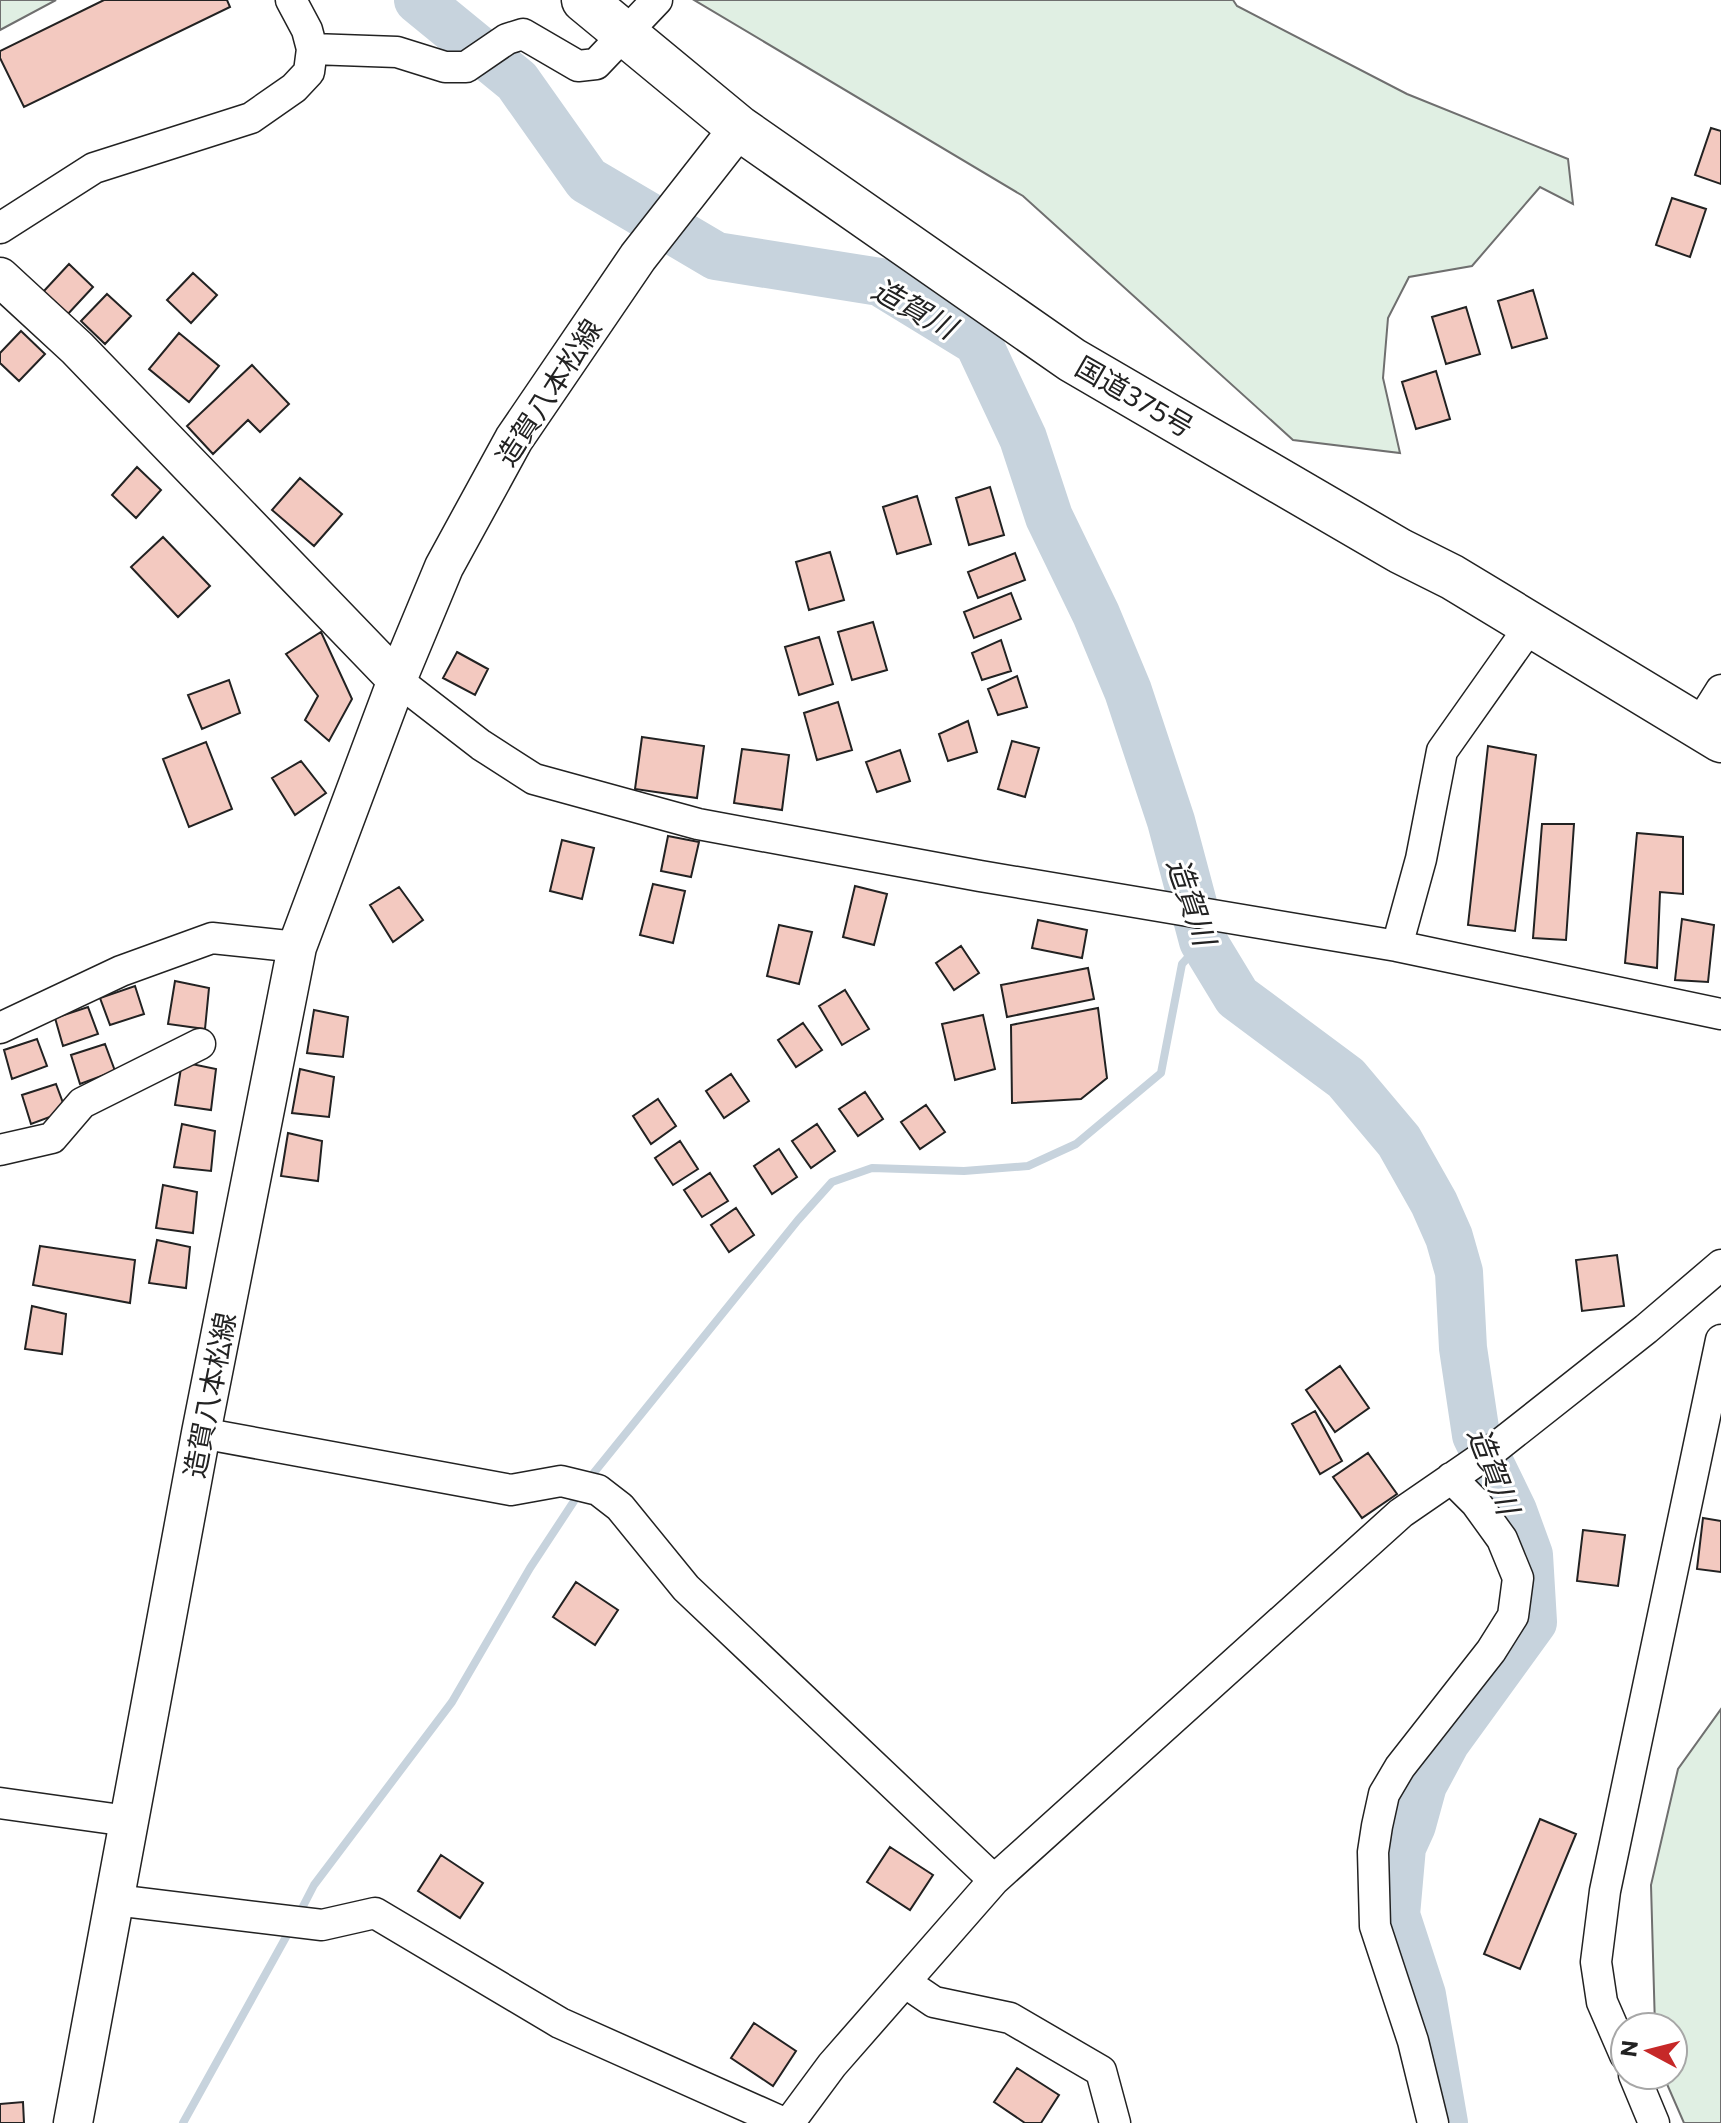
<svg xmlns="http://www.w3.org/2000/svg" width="1721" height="2123" viewBox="0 0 1721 2123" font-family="Commissioner,'Noto Sans JP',sans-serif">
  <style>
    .green { fill: #e0efe3; stroke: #6f6f6f; stroke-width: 2 }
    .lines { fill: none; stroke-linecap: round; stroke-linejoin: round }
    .stream { stroke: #c7d3dd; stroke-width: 8 }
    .river { stroke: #c7d3dd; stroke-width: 48 }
    .building { fill: #f3c9c0; stroke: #222; stroke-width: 2 }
    .minor-casing { stroke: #222; stroke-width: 33 }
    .major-casing { stroke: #222; stroke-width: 41 }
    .highway-casing { stroke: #222; stroke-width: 47 }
    .minor { stroke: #fff; stroke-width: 30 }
    .major { stroke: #fff; stroke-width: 38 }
    .highway { stroke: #fff; stroke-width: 44 }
    .labels { text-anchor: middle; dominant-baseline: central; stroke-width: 6; stroke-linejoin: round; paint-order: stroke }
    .street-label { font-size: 28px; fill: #222; stroke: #fff }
    .water-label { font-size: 30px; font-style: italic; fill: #222; stroke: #fff }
  </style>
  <rect width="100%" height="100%" fill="#fff"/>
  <!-- green -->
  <path class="green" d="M 0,0 L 56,0 L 0,30 Z
    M 694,0 L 1233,0 L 1237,6 L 1407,94 L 1568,159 L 1573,204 L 1540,187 L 1472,266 L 1409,277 L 1388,318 L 1383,378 L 1400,453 L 1293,440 L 1023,196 Z
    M 1721,1709 L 1721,2123 L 1684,2123 L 1663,2075 L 1673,2075 L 1673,2027 L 1655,2027 L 1651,1885 L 1678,1769 Z"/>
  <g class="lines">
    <!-- stream -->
    <path class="stream" d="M 588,1480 L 798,1220 L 832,1182 L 872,1168 L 964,1171 L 1028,1166 L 1076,1144 L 1161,1073 L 1182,964 L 1203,941
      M 298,1916 L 314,1885 L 452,1702 L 530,1568 L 580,1492
      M 183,2123 L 291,1928"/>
    <!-- river -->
    <path class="river" d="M 418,0 L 517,81 L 587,180 L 716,256 L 880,282 L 978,342 L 1023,438 L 1049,517 L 1096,614 L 1128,691 L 1171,821 L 1203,941 L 1237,997 L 1346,1078 L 1399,1141 L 1434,1203 L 1449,1237 L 1459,1272 L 1463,1348 L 1476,1435 L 1513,1511 L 1529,1555 L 1533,1622 L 1446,1742 L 1423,1785 L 1412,1825 L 1402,1847 L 1396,1915 L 1422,1995 L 1444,2123"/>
  </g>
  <!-- building -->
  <path class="building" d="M 104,0 L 227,0 L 230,7 L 24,107 L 0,58 L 0,51 Z
    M 1711,128 L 1721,131 L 1721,184 L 1695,175 Z
    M 1672,198 L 1706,209 L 1690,257 L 1656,245 Z
    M 69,264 L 93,287 L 67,315 L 43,292 Z
    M 193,273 L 217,295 L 191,323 L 167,300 Z
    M 1533,290 L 1547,338 L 1512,348 L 1498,301 Z
    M 107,294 L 131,316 L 105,344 L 81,321 Z
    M 1466,307 L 1480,354 L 1446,364 L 1432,317 Z
    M 21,331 L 45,354 L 19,381 L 0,363 L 0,353 Z
    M 179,333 L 219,366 L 189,402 L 149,369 Z
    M 252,365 L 289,404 L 260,432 L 248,420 L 213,454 L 187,426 Z
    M 1436,371 L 1450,419 L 1416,429 L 1402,382 Z
    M 137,467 L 161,490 L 136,518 L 112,495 Z
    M 300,478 L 342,514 L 314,546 L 272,510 Z
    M 990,487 L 1004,535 L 969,545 L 956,498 Z
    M 917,496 L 931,544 L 897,554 L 883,507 Z
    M 163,537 L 210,586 L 178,617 L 131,567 Z
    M 830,552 L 844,600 L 809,610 L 796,562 Z
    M 1015,553 L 1025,580 L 978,598 L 968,572 Z
    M 1011,593 L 1021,619 L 974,638 L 964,612 Z
    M 873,622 L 887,670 L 852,680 L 838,632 Z
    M 321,632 L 352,699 L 329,741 L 305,720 L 318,696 L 286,654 Z
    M 819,637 L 833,684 L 799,695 L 785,647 Z
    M 1001,640 L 1011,671 L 982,680 L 972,653 Z
    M 457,652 L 488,669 L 475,695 L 443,678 Z
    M 1017,676 L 1027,707 L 998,715 L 988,689 Z
    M 229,680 L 240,713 L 202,729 L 188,695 Z
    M 838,702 L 852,750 L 817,760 L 804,713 Z
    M 968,721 L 977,752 L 948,761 L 939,734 Z
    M 642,737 L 704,746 L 697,798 L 635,789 Z
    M 1012,741 L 1039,748 L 1025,797 L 998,789 Z
    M 206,742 L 232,809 L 189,827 L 163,759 Z
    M 1488,746 L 1536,755 L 1515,931 L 1468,925 Z
    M 742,749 L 789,755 L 782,810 L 734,803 Z
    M 900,750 L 910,781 L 877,792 L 866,762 Z
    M 301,761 L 326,793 L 295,815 L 272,778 Z
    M 1542,824 L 1574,824 L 1566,940 L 1533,938 Z
    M 1637,833 L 1683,837 L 1683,894 L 1660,892 L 1657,968 L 1625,963 Z
    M 668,836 L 699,842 L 691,877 L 661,871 Z
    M 562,840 L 594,848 L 582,899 L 550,891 Z
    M 653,884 L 685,891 L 673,943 L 640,935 Z
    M 855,886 L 887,894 L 874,945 L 843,937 Z
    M 399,887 L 423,920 L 393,942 L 370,905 Z
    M 1682,919 L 1714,925 L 1708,982 L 1675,980 Z
    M 1038,920 L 1087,930 L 1082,958 L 1032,948 Z
    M 779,925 L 812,932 L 799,984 L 767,976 Z
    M 961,946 L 979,973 L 954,990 L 936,963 Z
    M 1088,968 L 1094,999 L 1007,1017 L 1001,985 Z
    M 175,981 L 209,988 L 205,1029 L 168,1024 Z
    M 135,986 L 144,1014 L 110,1025 L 100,998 Z
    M 845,990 L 869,1029 L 842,1045 L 819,1006 Z
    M 88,1007 L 98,1034 L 63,1046 L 55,1018 Z
    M 1098,1008 L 1107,1078 L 1081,1099 L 1012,1103 L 1011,1025 Z
    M 314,1010 L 348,1017 L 343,1057 L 307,1053 Z
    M 983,1015 L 995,1069 L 955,1080 L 942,1024 Z
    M 803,1023 L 822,1050 L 796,1067 L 778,1040 Z
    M 37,1039 L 47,1066 L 12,1079 L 4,1050 Z
    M 105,1044 L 115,1071 L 80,1084 L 71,1055 Z
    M 182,1062 L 216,1069 L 211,1110 L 175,1105 Z
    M 300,1069 L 334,1077 L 329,1117 L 292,1113 Z
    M 731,1074 L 749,1101 L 724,1118 L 706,1091 Z
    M 56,1084 L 66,1111 L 31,1124 L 22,1095 Z
    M 865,1092 L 883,1119 L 858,1136 L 839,1109 Z
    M 658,1099 L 676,1126 L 651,1144 L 633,1116 Z
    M 926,1105 L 945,1132 L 920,1149 L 901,1122 Z
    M 182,1124 L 215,1131 L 211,1171 L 174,1167 Z
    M 817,1124 L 835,1151 L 811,1168 L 792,1141 Z
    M 288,1133 L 322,1141 L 318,1181 L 281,1176 Z
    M 680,1141 L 698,1169 L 673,1185 L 655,1158 Z
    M 779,1149 L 797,1177 L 772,1194 L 754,1166 Z
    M 710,1173 L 728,1201 L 702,1217 L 684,1190 Z
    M 163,1185 L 197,1192 L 193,1233 L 156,1228 Z
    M 736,1208 L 754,1235 L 729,1252 L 711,1225 Z
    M 157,1240 L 190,1247 L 186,1288 L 149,1283 Z
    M 40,1246 L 135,1260 L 130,1303 L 33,1285 Z
    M 1617,1255 L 1624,1306 L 1582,1311 L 1576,1260 Z
    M 32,1306 L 66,1314 L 62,1354 L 25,1349 Z
    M 1340,1366 L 1369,1408 L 1335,1432 L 1306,1390 Z
    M 1315,1411 L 1342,1461 L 1320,1474 L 1292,1424 Z
    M 1368,1453 L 1397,1494 L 1362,1518 L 1333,1477 Z
    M 1703,1518 L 1721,1521 L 1721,1572 L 1697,1569 Z
    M 1583,1530 L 1625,1535 L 1618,1586 L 1577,1581 Z
    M 576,1582 L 618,1610 L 595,1645 L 553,1617 Z
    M 1540,1819 L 1576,1834 L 1520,1969 L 1484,1954 Z
    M 890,1847 L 933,1875 L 910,1910 L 867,1882 Z
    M 441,1855 L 483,1883 L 460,1918 L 418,1891 Z
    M 754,2023 L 796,2051 L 773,2086 L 731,2058 Z
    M 1017,2068 L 1059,2095 L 1041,2123 L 1025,2123 L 994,2102 Z
    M 23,2102 L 24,2123 L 0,2123 L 0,2104 Z"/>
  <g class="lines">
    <defs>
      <path id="minor" d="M 312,49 L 397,52 L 445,67 L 466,67 L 507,39 L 523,34 L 578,66 L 596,64 L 657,0
        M 0,228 L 94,168 L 251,118 L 294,88 L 309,72 L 312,49 L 307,30 L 291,0
        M 397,680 L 481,745 L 534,779 L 698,824 L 980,876 L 1397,946 L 1721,1014
        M 1699,725 L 1721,690
        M 1397,946 L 1421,859 L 1442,751 L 1531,625
        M 0,1028 L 121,971 L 212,938 L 297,947
        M 0,1150 L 52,1138 L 82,1103 L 200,1044
        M 201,1433 L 511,1490 L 561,1481 L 598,1490 L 620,1507 L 686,1588 L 994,1880
        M 0,1803 L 128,1821
        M 115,1900 L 322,1925 L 375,1913 L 560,2023 L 784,2123
        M 906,1983 L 934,2002 L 1010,2018 L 1101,2071 L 1115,2123
        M 1625,2055 L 1602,2002 L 1596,1962 L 1605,1891 L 1721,1340
        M 1634,2075 L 1654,2123
        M 789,2123 L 832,2065 L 994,1880 L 1401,1513 L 1494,1449 L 1646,1329 L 1721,1265
        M 1433,2123 L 1413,2041 L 1375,1926 L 1373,1852 L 1377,1826 L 1384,1794 L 1400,1767 L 1491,1651 L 1513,1616 L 1518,1578 L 1502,1539 L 1476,1503 L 1451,1478"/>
      <path id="major" d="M 0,277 L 77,348 L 397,680
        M 73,2123 L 201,1433 L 297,947 L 397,680 L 444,567 L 514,439 L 638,257 L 739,128"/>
      <path id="highway" d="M 584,0 L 739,128 L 1072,360 L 1400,551 L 1452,577 L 1721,740"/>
    </defs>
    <!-- minor casing -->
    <use href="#minor" class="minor-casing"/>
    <!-- major casing -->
    <use href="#major" class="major-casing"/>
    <!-- highway casing -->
    <use href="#highway" class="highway-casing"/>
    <!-- minor -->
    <use href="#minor" class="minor"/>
    <!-- major -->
    <use href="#major" class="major"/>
    <!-- highway -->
    <use href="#highway" class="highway"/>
  </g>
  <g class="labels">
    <!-- street labels -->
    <g class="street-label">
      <text transform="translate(548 392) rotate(-57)">造賀八本松線</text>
      <text transform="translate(1135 396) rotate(30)">国道375号</text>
      <text transform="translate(209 1395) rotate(-79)">造賀八本松線</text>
    </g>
    <!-- water labels -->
    <g class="water-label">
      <text transform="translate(915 307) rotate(29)">造賀川</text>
      <text transform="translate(1193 901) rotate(71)">造賀川</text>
      <text transform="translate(1495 1470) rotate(69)">造賀川</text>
    </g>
  </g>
  <!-- north arrow -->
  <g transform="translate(1649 2051) rotate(277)"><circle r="38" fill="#ffffff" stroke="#a7a7a7" stroke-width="2"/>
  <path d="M0-6L14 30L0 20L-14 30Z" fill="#c62828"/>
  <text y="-12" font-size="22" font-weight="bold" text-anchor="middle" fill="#222222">N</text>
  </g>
</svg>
